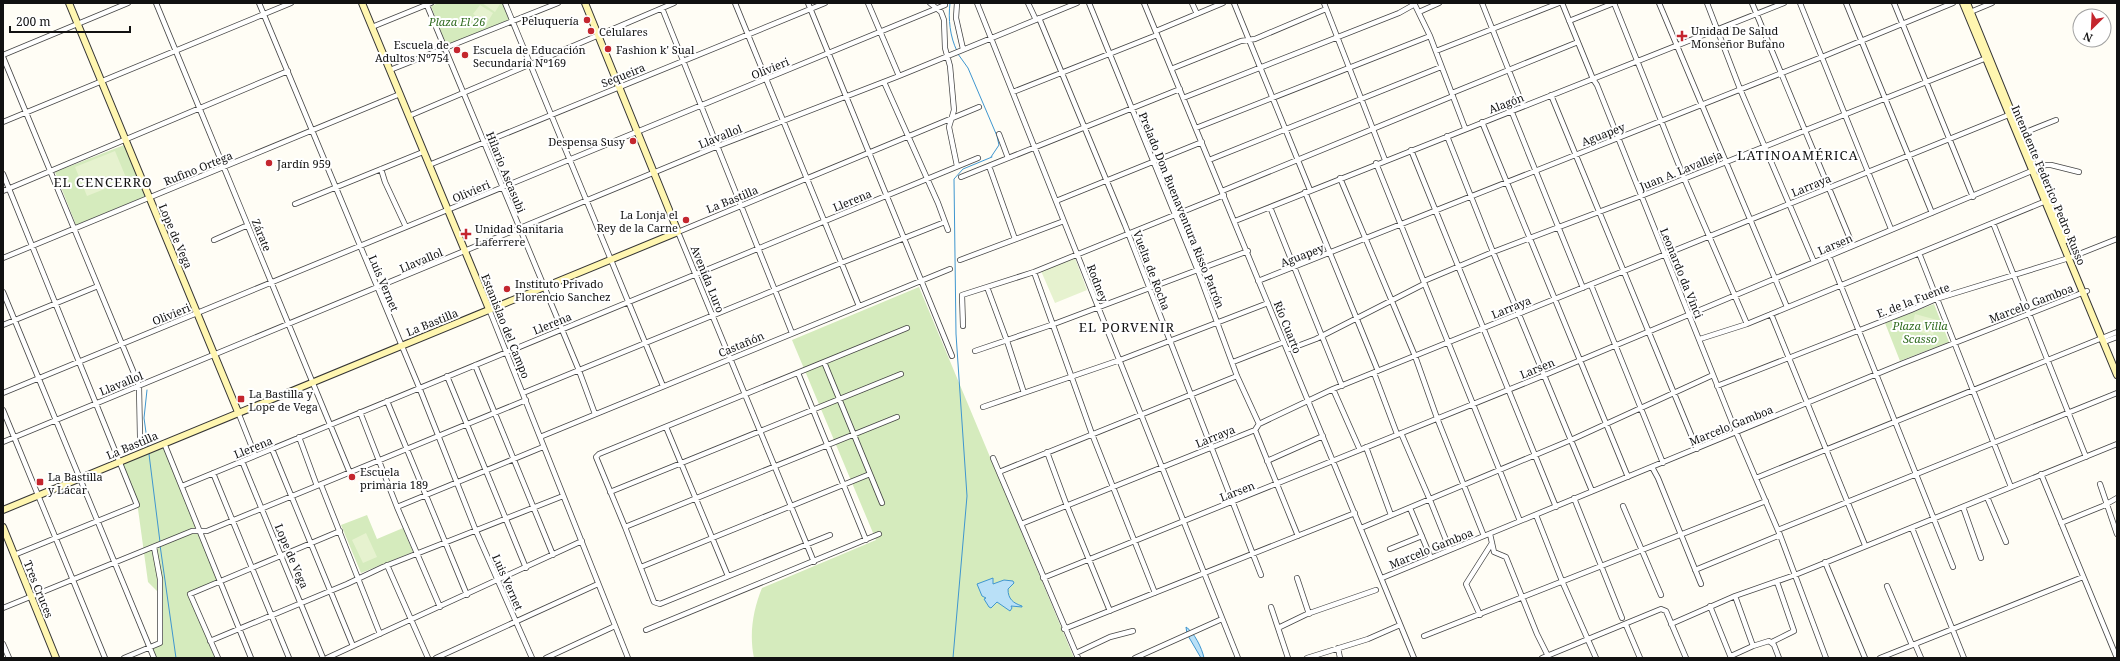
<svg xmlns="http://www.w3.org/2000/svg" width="2120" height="661" viewBox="0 0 2120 661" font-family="'Noto Serif',serif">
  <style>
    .green { fill: #d5ebbd }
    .pitch { fill: #e6f2cf }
    .water { fill: #b9e0f7; stroke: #3f96cf }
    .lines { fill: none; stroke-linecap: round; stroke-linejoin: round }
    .stream { stroke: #3f96cf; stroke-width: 1 }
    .street-casing { stroke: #444; stroke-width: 6 }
    .secondary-casing { stroke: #333; stroke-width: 8 }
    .street { stroke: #fff; stroke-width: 4.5 }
    .secondary { stroke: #fff6b0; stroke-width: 6 }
    .poi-dot { fill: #c4262e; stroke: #fff; stroke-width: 1.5 }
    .labels { text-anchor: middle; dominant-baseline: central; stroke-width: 4; stroke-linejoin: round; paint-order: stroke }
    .poi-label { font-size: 11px; fill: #111; stroke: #fff; text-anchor: start }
    .park-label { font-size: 11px; font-style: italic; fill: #2f6b1f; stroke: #fff }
    .street-label { font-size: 11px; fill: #111; stroke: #fff }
    .quarter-label { font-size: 13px; letter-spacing: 1px; fill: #111; stroke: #fff }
  </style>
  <rect width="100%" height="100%" fill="#fffdf5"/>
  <!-- green -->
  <path class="green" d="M 439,3 L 502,3 L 509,20 L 446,45 L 431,6 Z
    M 124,145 L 146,196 L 76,225 L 55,172 Z
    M 919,287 L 1074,658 L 754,658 C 749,634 753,610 762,588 L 876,540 L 792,340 Z
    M 1934,304 L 1949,342 L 1900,361 L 1885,323 Z
    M 164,443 L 220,581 L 192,593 L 218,658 L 154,658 L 149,647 L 160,643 L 159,593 L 148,582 L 138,509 L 120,461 Z
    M 367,515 L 377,539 L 403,528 L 413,552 L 361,573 L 341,525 Z"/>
  <!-- pitch -->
  <path class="pitch" d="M 482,3 L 499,3 L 500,4 L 495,12 Z
    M 480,5 L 493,13 L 487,23 L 473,14 Z
    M 115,151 L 127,180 L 87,196 L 75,167 Z
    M 1075,258 L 1087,290 L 1055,303 L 1041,271 Z
    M 1915,314 L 1937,320 L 1933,335 L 1911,330 Z
    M 366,533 L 377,557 L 363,563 L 352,540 Z"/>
  <!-- water -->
  <path class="water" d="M 993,578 L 993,584 L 1004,580 L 1013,581 L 1014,583 L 1008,589 C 1008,599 1013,603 1022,606 L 1022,607 L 1011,606 L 1012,608 L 1010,611 L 997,602 L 991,608 L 989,607 L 984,599 L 986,598 L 982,596 L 977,584 Z
    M 1186,627 C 1194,632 1202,648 1204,658 L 1201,658 L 1187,634 Z"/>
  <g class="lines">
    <!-- stream -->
    <path class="stream" d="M 950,3 C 948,19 950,37 957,51
      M 958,54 L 968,68 L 997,136 L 999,145 L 991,157
      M 147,390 L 144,418 L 148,447
      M 149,454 L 160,542
      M 160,545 L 176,658
      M 953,658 L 967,496 L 956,334 L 954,179 L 963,169 L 992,157"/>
    <defs>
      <path id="street" d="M 156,3 L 350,473
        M 259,3 L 419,387 L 476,531 L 532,658
        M 426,3 L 578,368 L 595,414
        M 505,3 L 663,386
        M 735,3 L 859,306
        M 808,3 L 952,356
        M 868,3 L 899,76
        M 930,3 L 941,12 L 944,20 L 945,48 L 950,66 L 954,110 L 949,127 L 957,166
        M 957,3 L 956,18 L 963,49
        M 977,3 L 1238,658
        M 1028,3 L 1036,20
        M 1089,3 L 1198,271 L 1237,376 L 1259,424
        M 1144,3 L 1414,658
        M 1192,3 L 1197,14
        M 1234,3 L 1310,190
        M 1324,3 L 1385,160
        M 1414,3 L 1430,36 L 1465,128
        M 1482,3 L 1523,106
        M 1562,3 L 1593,79 L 1597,85 L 1736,432 L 1780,535 L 1826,658
        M 1614,3 L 1684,178 L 1747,324
        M 1659,3 L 1787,307
        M 1707,3 L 1740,89 L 1814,262
        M 1752,3 L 1853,246
        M 1800,3 L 1891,229
        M 1846,3 L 1932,213
        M 1894,3 L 1973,197
        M 662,8 L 792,333
        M 1419,12 L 1439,3
        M 1968,13 L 1992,3
        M 1039,18 L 1125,225 L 1261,575
        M 1569,21 L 1614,3
        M 372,27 L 431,3
        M 1156,31 L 1223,3
        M 1436,51 L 1559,3
        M 3,55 L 128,3
        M 3,57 L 136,378 L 139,386 L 140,437
        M 1171,69 L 1241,41 L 1255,39 L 1326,9
        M 390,70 L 558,3
        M 884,82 L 938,203 L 948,230
        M 1013,92 L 1157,35
        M 1452,93 L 1578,42
        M 1551,95 L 1697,449
        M 1183,98 L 1399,13 L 1415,4
        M 1511,110 L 1583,288
        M 409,116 L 674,3
        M 3,122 L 291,3
        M 1482,122 L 1628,477
        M 1196,128 L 1430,36
        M 999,134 L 1008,158
        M 2021,134 L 2056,120
        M 1447,136 L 1493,252 L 1592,491
        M 1411,150 L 1556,507
        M 1209,160 L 1441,67
        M 1376,163 L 1520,521
        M 429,165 L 825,3
        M 989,166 L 1015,239
        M 381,169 L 385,182 L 406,227
        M 3,174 L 137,505 L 14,555
        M 961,177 L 1180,89
        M 1340,178 L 1415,356 L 1437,418 L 1484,536
        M 3,191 L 288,71
        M 1222,191 L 1453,96
        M 1305,192 L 1378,371
        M 1056,201 L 1202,142
        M 295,204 L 423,152
        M 1270,207 L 1342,386
        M 1235,221 L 1784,3
        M 1993,223 L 2086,457
        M 214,240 L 248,225
        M 1919,253 L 2011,487
        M 1829,256 L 1953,567
        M 3,258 L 400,94
        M 960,260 L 1064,221
        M 1034,272 L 1092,434 L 1155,593
        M 1258,281 L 1822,57 L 1953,3
        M 1424,281 L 1493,252 L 1641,196 L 1989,57
        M 1591,285 L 1663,463
        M 987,287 L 1007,341 L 1024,393
        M 3,292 L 154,658
        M 489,309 L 628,658
        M 1771,314 L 1865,545
        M 3,325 L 98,286
        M 963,326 L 962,295 L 1034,272 L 1224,195
        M 1700,339 L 1747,324 L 2046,201
        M 2104,342 L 2117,337
        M 1287,350 L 1316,339 L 1424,284
        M 975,351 L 1054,324 L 1248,251
        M 824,362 L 882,503
        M 1233,362 L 1284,342
        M 475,365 L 553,555
        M 798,373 L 866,540
        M 1374,373 L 1397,434
        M 447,376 L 526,568
        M 1717,386 L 1911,310 L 1936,299 L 2069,258 L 2117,239
        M 1333,389 L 1360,450
        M 3,393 L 945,5
        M 523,393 L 841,263 L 945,222
        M 387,401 L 467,595
        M 983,407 L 1120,360 L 1268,303
        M 3,410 L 105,658
        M 238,412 L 255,455
        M 360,412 L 397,507 L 440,607
        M 897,417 L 625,527 L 596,457 L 599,454 L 907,328
        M 666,427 L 728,576
        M 1255,430 L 1298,536
        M 1401,433 L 1430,500 L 1450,550
        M 299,437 L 317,486
        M 540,437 L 950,269
        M 3,442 L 718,146 L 899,76 L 1077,3
        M 164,443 L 251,658
        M 1366,447 L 1391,515
        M 272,449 L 353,646
        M 1047,452 L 1067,506 L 1110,611
        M 993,458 L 1078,658
        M 242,461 L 323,658
        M 1267,461 L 1323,436
        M 1652,467 L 1658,478 L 1701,584
        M 999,472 L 1237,376
        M 213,473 L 289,658
        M 2041,474 L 2117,658
        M 1756,478 L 2117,332
        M 2100,484 L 2117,534
        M 321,485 L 380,634
        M 182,486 L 978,158
        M 610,492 L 901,374
        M 1987,497 L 2006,542
        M 1574,498 L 1622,618
        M 1623,506 L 1661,595
        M 397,507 L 543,447
        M 1963,507 L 1981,558
        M 1410,508 L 1431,558
        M 1536,515 L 1562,581 L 1596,658
        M 2061,523 L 2103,506 L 2117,498
        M 1021,524 L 1255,430 L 1259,424 L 1333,389 L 2011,114
        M 625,527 L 654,602 L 660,604 L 830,535
        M 1361,528 L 1571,440 L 1713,375
        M 1912,528 L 1964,658
        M 1778,530 L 2117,393
        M 1490,534 L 1494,552 L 1506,557 L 1537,634 L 1548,656
        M 1390,549 L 1422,536
        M 814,562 L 678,232 L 979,107
        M 1825,562 L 1865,658
        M 387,565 L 428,658
        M 641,567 L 870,474
        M 1695,570 L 1780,535
        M 1043,578 L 1545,375 L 2046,165 L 2051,165 L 2079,172
        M 1297,578 L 1309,614
        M 1382,578 L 1901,364 L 2087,291
        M 1887,586 L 1912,645
        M 1735,596 L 1753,646
        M 1710,606 L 1731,658
        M 1271,607 L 1288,658
        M 3,608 L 192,531 L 207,531 L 526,400
        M 1480,615 L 1466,584 L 1492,543
        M 1671,624 L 1735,596 L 1795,575 L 2117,444
        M 1626,625 L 1640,658
        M 1278,628 L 1307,614 L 1376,590
        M 1064,629 L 1355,513
        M 646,630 L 879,534
        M 1424,636 L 1766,501
        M 210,641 L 347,584 L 383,567 L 563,496
        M 1772,642 L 1794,631 L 1777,582
        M 3,644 L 9,658
        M 1915,644 L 1921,658
        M 1338,648 L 1340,658
        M 1076,653 L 1110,637 L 1133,631
        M 1731,656 L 1753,646 L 1769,641 L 1774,645 L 1779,658
        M 124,658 L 160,643 L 160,579 L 154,547
        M 218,658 L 190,594 L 340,531
        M 327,658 L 582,541
        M 436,658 L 598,584
        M 546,658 L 615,626
        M 1135,658 L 1222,619
        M 1307,658 L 1368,639 L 1400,625
        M 1542,658 L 1661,609 L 1666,611 L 1686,658
        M 1880,658 L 2083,577"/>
      <path id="secondary" d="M 69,3 L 238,412
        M 362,3 L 489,309
        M 1963,3 L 2117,375
        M 1967,3 L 2033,165
        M 2038,177 L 2066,240
        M 3,510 L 678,232 L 585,3
        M 3,527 L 56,658"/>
    </defs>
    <!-- street casing -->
    <use href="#street" class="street-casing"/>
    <!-- secondary casing -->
    <use href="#secondary" class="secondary-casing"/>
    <!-- street -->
    <use href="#street" class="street"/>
    <!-- secondary -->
    <use href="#secondary" class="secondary"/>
  </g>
  <!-- markers -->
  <g class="poi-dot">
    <circle cx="587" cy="20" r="4"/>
    <circle cx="591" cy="31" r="4"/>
    <path d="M1680 30h4v4h4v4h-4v4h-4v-4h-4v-4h4z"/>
    <circle cx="608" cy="49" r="4"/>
    <circle cx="457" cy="50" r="4"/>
    <circle cx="465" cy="55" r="4"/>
    <circle cx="633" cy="141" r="4"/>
    <circle cx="269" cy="163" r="4"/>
    <circle cx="686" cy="220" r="4"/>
    <path d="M464 228h4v4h4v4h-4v4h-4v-4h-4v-4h4z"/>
    <circle cx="507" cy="289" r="4"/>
    <rect x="237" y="395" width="8" height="8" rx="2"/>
    <circle cx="352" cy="477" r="4"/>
    <rect x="36" y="478" width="8" height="8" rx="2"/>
  </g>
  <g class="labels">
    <!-- poi labels -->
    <g class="poi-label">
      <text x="579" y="20" text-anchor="end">Peluquería</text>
      <text x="1691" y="30">Unidad De Salud<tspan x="1691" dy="13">Monseñor Bufano</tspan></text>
      <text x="599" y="31">Celulares</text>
      <text x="449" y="44" text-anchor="end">Escuela de<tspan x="449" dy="13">Adultos Nº754</tspan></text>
      <text x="473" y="49">Escuela de Educación<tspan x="473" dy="13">Secundaria Nº169</tspan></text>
      <text x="616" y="49">Fashion k' Sual</text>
      <text x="625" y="141" text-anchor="end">Despensa Susy</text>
      <text x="277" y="163">Jardín 959</text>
      <text x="678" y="214" text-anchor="end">La Lonja el<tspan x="678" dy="13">Rey de la Carne</tspan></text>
      <text x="475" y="228">Unidad Sanitaria<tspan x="475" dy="13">Laferrere</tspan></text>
      <text x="515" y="283">Instituto Privado<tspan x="515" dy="13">Florencio Sanchez</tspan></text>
      <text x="249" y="393">La Bastilla y<tspan x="249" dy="13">Lope de Vega</tspan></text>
      <text x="360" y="471">Escuela<tspan x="360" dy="13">primaria 189</tspan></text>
      <text x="48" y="476">La Bastilla<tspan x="48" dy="13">y Lácar</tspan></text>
    </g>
    <!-- park labels -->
    <g class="park-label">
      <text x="457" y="21">Plaza El 26</text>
      <text x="1920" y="325">Plaza Villa<tspan x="1920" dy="13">Scasso</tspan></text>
    </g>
    <!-- street labels -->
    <g class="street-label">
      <text transform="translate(770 68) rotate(-22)">Olivieri</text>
      <text transform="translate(623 75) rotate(-22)">Sequeira</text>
      <text transform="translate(1506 103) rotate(-21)">Alagón</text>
      <text transform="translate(1603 134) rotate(-21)">Aguapey</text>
      <text transform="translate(720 136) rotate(-22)">Llavallol</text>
      <text transform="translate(198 168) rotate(-22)">Rufino Ortega</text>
      <text transform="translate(1681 170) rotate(-22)">Juan A. Lavalleja</text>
      <text transform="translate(506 172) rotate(68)">Hilario Ascasubi</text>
      <text transform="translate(1811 185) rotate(-22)">Larraya</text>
      <text transform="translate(2049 185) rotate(67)">Intendente Federico Pedro Russo</text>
      <text transform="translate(471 191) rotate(-23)">Olivieri</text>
      <text transform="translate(732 199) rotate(-22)">La Bastilla</text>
      <text transform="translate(852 200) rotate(-22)">Llerena</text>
      <text transform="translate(1182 210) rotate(68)">Prelado Don Buenaventura Risso Patrón</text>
      <text transform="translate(262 235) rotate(68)">Zárate</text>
      <text transform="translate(176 236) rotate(67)">Lope de Vega</text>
      <text transform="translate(1835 244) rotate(-23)">Larsen</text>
      <text transform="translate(1302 255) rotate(-21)">Aguapey</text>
      <text transform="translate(421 260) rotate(-23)">Llavallol</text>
      <text transform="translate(1152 270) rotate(69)">Vuelta de Rocha</text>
      <text transform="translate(1682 273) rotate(68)">Leonardo da Vinci</text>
      <text transform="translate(708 279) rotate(68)">Avenida Luro</text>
      <text transform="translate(384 283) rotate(67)">Luis Vernet</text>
      <text transform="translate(1098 283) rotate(69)">Rodney</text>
      <text transform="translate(1913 300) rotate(-21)">E. de la Fuente</text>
      <text transform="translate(2031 303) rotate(-21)">Marcelo Gamboa</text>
      <text transform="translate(1511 307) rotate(-22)">Larraya</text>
      <text transform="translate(171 314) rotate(-22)">Olivieri</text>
      <text transform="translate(432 322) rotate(-22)">La Bastilla</text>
      <text transform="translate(552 323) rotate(-22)">Llerena</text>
      <text transform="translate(506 326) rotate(68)">Estanislao del Campo</text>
      <text transform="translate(1288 327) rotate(68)">Río Cuarto</text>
      <text transform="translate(741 344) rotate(-23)">Castañón</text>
      <text transform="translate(1537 368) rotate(-22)">Larsen</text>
      <text transform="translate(121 383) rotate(-22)">Llavallol</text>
      <text transform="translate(1731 425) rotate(-22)">Marcelo Gamboa</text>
      <text transform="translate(1215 436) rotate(-22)">Larraya</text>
      <text transform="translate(132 445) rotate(-23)">La Bastilla</text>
      <text transform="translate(253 447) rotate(-22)">Llerena</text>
      <text transform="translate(1237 491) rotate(-21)">Larsen</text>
      <text transform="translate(1431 548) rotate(-22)">Marcelo Gamboa</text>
      <text transform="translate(292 556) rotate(67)">Lope de Vega</text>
      <text transform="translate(508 582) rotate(66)">Luis Vernet</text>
      <text transform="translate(39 589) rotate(68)">Tres Cruces</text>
    </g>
    <!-- quarter labels -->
    <g class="quarter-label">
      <text x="1798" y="155">LATINOAMÉRICA</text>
      <text x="103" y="182">EL CENCERRO</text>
      <text x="1127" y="327">EL PORVENIR</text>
    </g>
  </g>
  <!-- border -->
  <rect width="2120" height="661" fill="none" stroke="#111111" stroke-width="8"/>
  <!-- north arrow -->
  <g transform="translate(2092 28) rotate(204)"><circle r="19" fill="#ffffff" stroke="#a0a0a0"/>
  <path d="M0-3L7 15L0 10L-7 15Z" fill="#c4262e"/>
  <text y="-6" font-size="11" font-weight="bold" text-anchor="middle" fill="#111111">N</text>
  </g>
  <!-- scale -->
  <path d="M10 26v6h120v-6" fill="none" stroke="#111111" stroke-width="2"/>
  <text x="16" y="26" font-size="12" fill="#111111" stroke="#ffffff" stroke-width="3" paint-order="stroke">200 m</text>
</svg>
